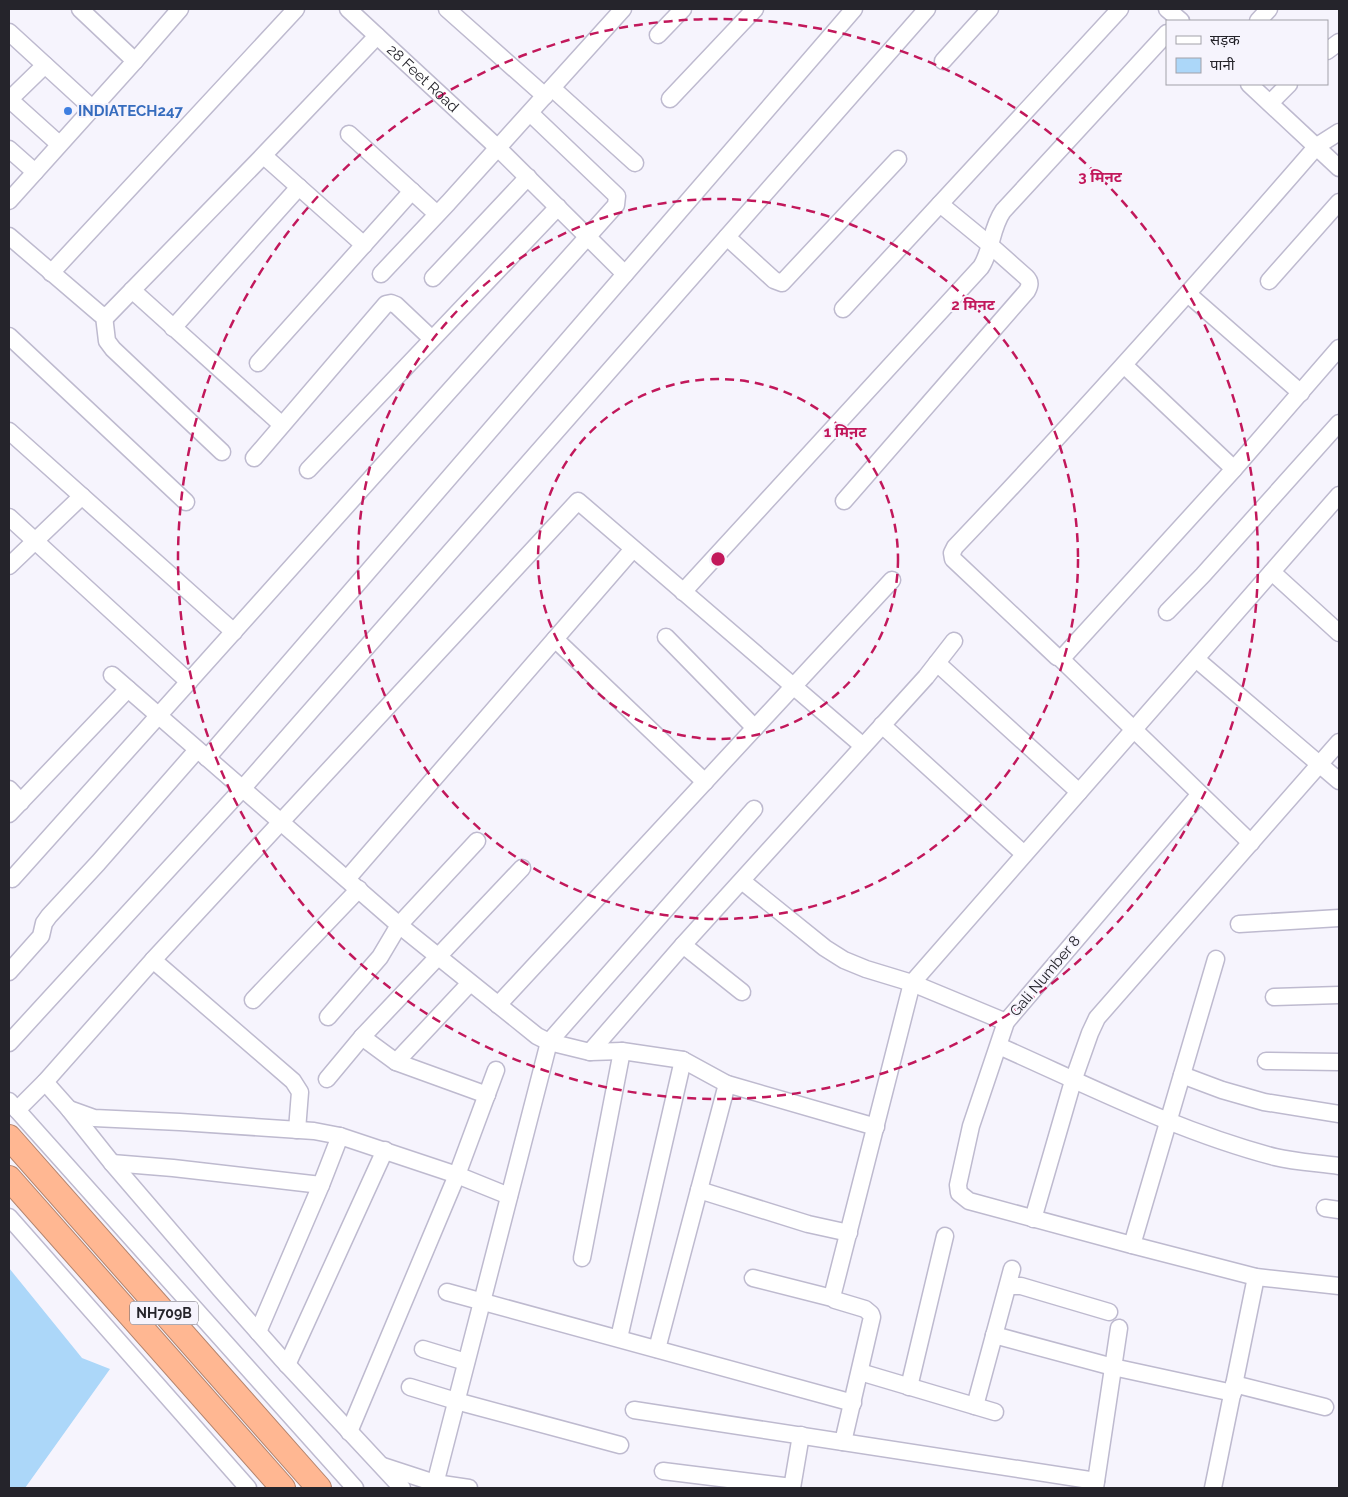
<svg xmlns="http://www.w3.org/2000/svg" width="1348" height="1497" viewBox="0 0 1348 1497" font-family="Raleway,'Noto Sans Devanagari',sans-serif">
  <style>
    .water { fill: #acd7f9 }
    .lines { fill: none; stroke-linecap: round; stroke-linejoin: round }
    .minor-casing { stroke: #bebacf; stroke-width: 19 }
    .highway-casing { stroke: #b3846e; stroke-width: 26 }
    .minor { stroke: #fff; stroke-width: 16 }
    .highway { stroke: #ffb792; stroke-width: 24 }
    .ring { fill: none; stroke: #c2185b; stroke-width: 2.5; stroke-dasharray: 9 6 }
    .shop-dot { fill: #3f7fe0; stroke: #f6f4fd; stroke-width: 2 }
    .labels { text-anchor: middle; dominant-baseline: central; stroke-width: 4; stroke-linejoin: round; paint-order: stroke }
    .shield { fill: #f6f4fd; stroke: #64626a; stroke-width: 1 }
    .shield-label { font-size: 14px; font-weight: bold; fill: #25242b }
    .street-label { font-size: 15px; fill: #25242b; stroke: #f6f4fd }
    .shop-label { font-size: 15px; font-weight: bold; fill: #366cbe; stroke: #f6f4fd; text-anchor: start }
    .centre { fill: #c2185b; stroke: #f6f4fd; stroke-width: 2.5 }
    .ring-label { font-size: 15px; text-anchor: middle; font-weight: bold; fill: #c2185b; stroke: #f6f4fd; stroke-width: 4; stroke-linejoin: round; paint-order: stroke }
  </style>
  <rect width="100%" height="100%" fill="#f6f4fd"/>
  <!-- water -->
  <path class="water" d="M 9,1268 L 82,1358 L 110,1369 L 25,1488 L 9,1488 Z"/>
  <g class="lines">
    <defs>
      <g id="minor">
        <path d="M 80,9 L 135,61"/>
        <path id="s1" d="M 348,9 L 498,148 L 625,274"/>
        <path d="M 447,9 L 545,96"/>
        <path d="M 1167,9 L 1181,21"/>
        <path d="M 1258,21 L 1269,9"/>
        <path d="M 9,32 L 92,108"/>
        <path d="M 658,35 L 683,9"/>
        <path d="M 1327,51 L 1339,42"/>
        <path d="M 943,61 L 990,9"/>
        <path d="M 1249,84 L 1339,168"/>
        <path d="M 552,88 L 635,163"/>
        <path d="M 9,99 L 59,144"/>
        <path d="M 670,99 L 755,9"/>
        <path d="M 9,100 L 45,65"/>
        <path d="M 1270,103 L 1289,84"/>
        <path d="M 1339,132 L 1317,146 C 1199,282 1079,417 955,547 L 952,553 L 953,559 L 1057,657 L 1063,657 L 1234,469 L 1339,348"/>
        <path d="M 349,134 L 437,214"/>
        <path d="M 9,149 L 35,172"/>
        <path d="M 264,156 L 364,245"/>
        <path d="M 9,201 L 135,61 L 180,9"/>
        <path d="M 9,236 L 100,314 L 107,316 L 256,163 L 377,36"/>
        <path d="M 727,237 L 774,280 L 782,283 L 898,159"/>
        <path d="M 51,273 L 296,9"/>
        <path d="M 381,274 L 448,203 L 623,9"/>
        <path d="M 433,278 L 528,177"/>
        <path d="M 1269,281 L 1339,202"/>
        <path d="M 132,290 L 282,425"/>
        <path d="M 1188,294 L 1301,393"/>
        <path d="M 843,309 L 1120,9"/>
        <path d="M 104,316 L 107,341 L 113,349 L 222,452"/>
        <path d="M 173,328 L 299,187"/>
        <path d="M 9,336 L 186,502"/>
        <path d="M 258,363 L 412,191"/>
        <path d="M 1124,365 L 1234,469"/>
        <path d="M 9,431 L 234,632"/>
        <path d="M 254,458 L 386,304 L 391,303 L 396,305 L 432,339"/>
        <path d="M 308,470 L 558,207"/>
        <path d="M 844,501 L 1027,291 C 1030,285 1031,282 1026,277 L 990,245 L 940,204"/>
        <path d="M 9,517 L 189,682"/>
        <path d="M 9,566 L 82,496"/>
        <path d="M 1272,572 L 1339,633"/>
        <path d="M 683,592 L 981,267 C 992,250 991,228 1003,211 L 1167,33"/>
        <path d="M 1167,612 L 1203,575 L 1339,423"/>
        <path d="M 666,637 L 755,728"/>
        <path d="M 555,639 L 705,782"/>
        <path d="M 1060,658 L 1251,843"/>
        <path d="M 1196,659 L 1339,781"/>
        <path d="M 937,663 L 1079,792"/>
        <path d="M 112,675 L 399,925 L 537,1036 L 549,1042 L 590,1052 L 622,1051 L 683,1060 L 727,1084 L 876,1127"/>
        <path d="M 882,725 L 1024,854"/>
        <path d="M 207,758 L 854,9"/>
        <path d="M 9,789 L 21,802"/>
        <path d="M 1200,794 L 1006,1022 L 971,1126 L 958,1185 L 959,1193 L 969,1201 L 1132,1245 L 1256,1277 L 1339,1286"/>
        <path d="M 9,814 L 128,689"/>
        <path d="M 12,879 L 616,205 L 617,196 L 530,113"/>
        <path d="M 347,879 L 633,549"/>
        <path d="M 742,881 L 825,948 L 844,960 L 866,969 L 912,983 L 1006,1022"/>
        <path d="M 1239,924 L 1339,918"/>
        <path d="M 683,945 L 742,992"/>
        <path d="M 153,960 L 293,1081 L 300,1092 L 297,1130"/>
        <path d="M 9,972 L 41,936 L 44,923 L 49,916 L 98,863 L 197,750"/>
        <path d="M 1274,997 L 1339,995"/>
        <path d="M 253,1000 L 359,889"/>
        <path d="M 498,1005 L 892,580"/>
        <path d="M 328,1017 L 380,957 L 399,925 L 477,841"/>
        <path d="M 362,1037 L 396,1062 L 487,1095"/>
        <path d="M 9,1043 L 243,788 L 927,9"/>
        <path d="M 999,1046 C 1089,1086 1179,1132 1275,1157 C 1296,1162 1318,1163 1339,1166"/>
        <path d="M 590,1052 L 683,945 L 926,677 L 954,641"/>
        <path d="M 1266,1061 L 1339,1062"/>
        <path d="M 396,1062 L 470,983"/>
        <path d="M 1182,1075 L 1222,1090 L 1264,1102 L 1339,1114"/>
        <path d="M 327,1079 L 362,1037 L 522,868"/>
        <path d="M 45,1082 L 69,1109 L 112,1163 L 221,1290 L 281,1358 L 402,1488"/>
        <path d="M 9,1101 L 355,1488"/>
        <path d="M 69,1109 L 94,1118 L 180,1122 L 314,1131 L 340,1136 L 457,1175 L 509,1196"/>
        <path d="M 17,1110 L 45,1082 L 153,960 L 578,501 L 863,746"/>
        <path d="M 112,1163 L 173,1168 L 321,1185"/>
        <path d="M 699,1190 L 808,1224 L 849,1233"/>
        <path d="M 1325,1208 L 1339,1210"/>
        <path d="M 9,1217 L 248,1488"/>
        <path d="M 1033,1219 L 1073,1081 L 1090,1033 L 1097,1018 L 1339,742"/>
        <path d="M 1132,1245 L 1216,959"/>
        <path d="M 582,1258 L 622,1051"/>
        <path d="M 753,1278 L 832,1298"/>
        <path d="M 1008,1286 L 1021,1286 L 1109,1312"/>
        <path d="M 447,1292 L 853,1403"/>
        <path d="M 258,1332 L 321,1185 L 340,1136"/>
        <path d="M 994,1335 L 1113,1367 L 1233,1393"/>
        <path d="M 619,1338 L 683,1060"/>
        <path d="M 423,1349 L 466,1362"/>
        <path d="M 657,1349 L 727,1084"/>
        <path d="M 287,1365 L 385,1150"/>
        <path d="M 860,1372 L 995,1412"/>
        <path d="M 1234,1384 L 1325,1407"/>
        <path d="M 410,1387 L 456,1401 L 620,1445"/>
        <path d="M 909,1387 L 945,1236"/>
        <path d="M 975,1406 L 1012,1269"/>
        <path d="M 634,1410 L 1096,1481"/>
        <path d="M 349,1432 L 457,1175 L 496,1070"/>
        <path d="M 843,1442 L 872,1317 L 871,1314 L 865,1309 L 835,1300 L 832,1297 L 912,983 L 1339,495"/>
        <path d="M 383,1466 L 435,1483 L 469,1488"/>
        <path d="M 663,1471 L 792,1487"/>
        <path d="M 434,1488 L 549,1042 L 754,809"/>
        <path d="M 792,1488 L 801,1435"/>
        <path d="M 1095,1488 L 1119,1328"/>
        <path d="M 1213,1488 L 1256,1277"/>
      </g>
      <path id="highway" d="M 9,1137 L 319,1488
        M 9,1178 L 283,1488"/>
    </defs>
    <!-- minor casing -->
    <use href="#minor" class="minor-casing"/>
    <!-- highway casing -->
    <use href="#highway" class="highway-casing"/>
    <!-- minor -->
    <use href="#minor" class="minor"/>
    <!-- highway -->
    <use href="#highway" class="highway"/>
  </g>
  <!-- distance rings -->
  <g class="ring">
    <circle cx="718" cy="559" r="180"/>
    <circle cx="718" cy="559" r="360"/>
    <circle cx="718" cy="559" r="540"/>
  </g>
  <!-- markers -->
  <circle class="shop-dot" cx="68" cy="111" r="5"/>
  <g class="labels">
    <!-- shield labels -->
    <rect class="shield" x="130" y="1301.5" width="68" height="23" rx="4"/>
    <g class="shield-label">
      <text x="164" y="1313">NH709B</text>
    </g>
    <!-- street labels -->
    <g class="street-label">
      <text stroke="none"><textPath href="#s1" startOffset="102">28 Feet Road</textPath></text>
      <text transform="translate(1045 976) rotate(-50)">Gali Number 8</text>
    </g>
    <!-- shop labels -->
    <g class="shop-label">
      <text x="78" y="111">INDIATECH247</text>
    </g>
  </g>
  <circle cx="718" cy="559" r="8" class="centre"/>
  <g class="ring-label">
    <text x="1100" y="182">3 मिनट</text>
    <text x="973" y="310">2 मिनट</text>
    <text x="845" y="437">1 मिनट</text>
  </g>
  <!-- border -->
  <rect width="1348" height="1497" fill="none" stroke="#25242b" stroke-width="20"/>
  <!-- legend -->
  <rect x="1166" y="20" width="162" height="65" fill="#f6f4fd" stroke="#a2a1a9"/>
  <rect x="1176" y="36" width="25" height="8" fill="#ffffff" stroke="#a2a1a9"/>
  <text x="1210" y="45" font-size="15" fill="#25242b">सड़क</text>
  <rect x="1176" y="58" width="25" height="15" fill="#acd7f9" stroke="#a2a1a9"/>
  <text x="1210" y="70" font-size="15" fill="#25242b">पानी</text>
</svg>
